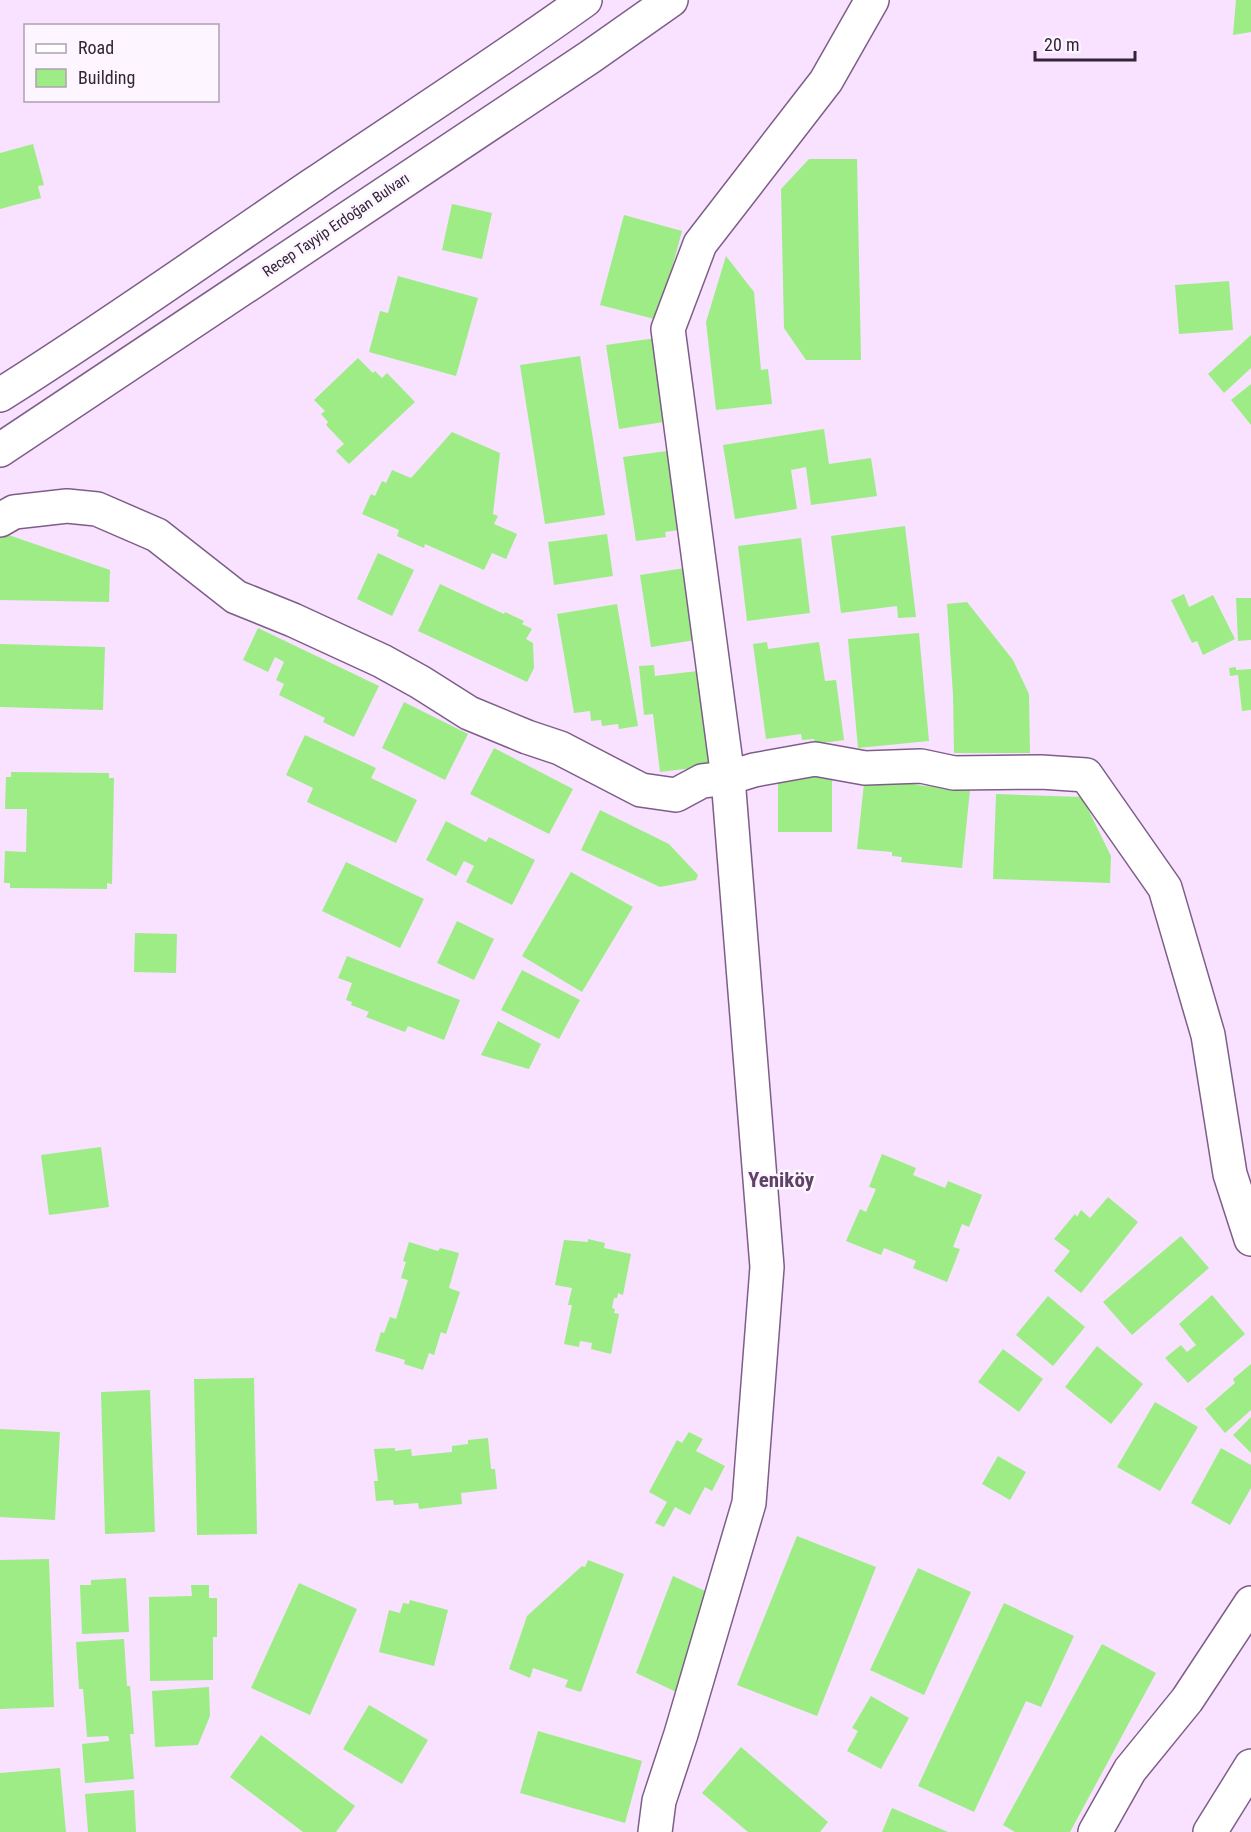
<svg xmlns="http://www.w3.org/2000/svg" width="1251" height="1832" viewBox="0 0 1251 1832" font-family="'Roboto Condensed',sans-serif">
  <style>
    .building { fill: #9eec86 }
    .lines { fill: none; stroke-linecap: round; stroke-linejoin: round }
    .minor-casing { stroke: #7e5e88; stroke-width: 36 }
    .major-casing { stroke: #7e5e88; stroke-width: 36 }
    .minor { stroke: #fff; stroke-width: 33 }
    .major { stroke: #fff; stroke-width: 33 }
    .labels { text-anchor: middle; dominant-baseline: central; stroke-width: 5; stroke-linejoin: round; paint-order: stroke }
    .street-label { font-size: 15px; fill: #332537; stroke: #fdf5ff }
    .district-label { font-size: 21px; font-weight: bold; fill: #5f4067; stroke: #fdf5ff }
  </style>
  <rect width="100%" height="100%" fill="#f8e2ff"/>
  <!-- building -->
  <path class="building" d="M 1236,0 L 1251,0 L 1251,32 L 1233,35 Z
    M 33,144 L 44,185 L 38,186 L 41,198 L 0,209 L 0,153 Z
    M 809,159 L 857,159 L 861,360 L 806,360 L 784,328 L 781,189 Z
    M 452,204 L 492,213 L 482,259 L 442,250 Z
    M 624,215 L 682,231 L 658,320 L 600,305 Z
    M 726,256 L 754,292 L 761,370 L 768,369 L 772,404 L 716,410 L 706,322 Z
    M 398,276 L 478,298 L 456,376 L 369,352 L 380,311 L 388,313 Z
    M 1229,281 L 1233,330 L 1179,334 L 1175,285 Z
    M 1251,335 L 1251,368 L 1224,393 L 1208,374 Z
    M 656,338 L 670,421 L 619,429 L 606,345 Z
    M 580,356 L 605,515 L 545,524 L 520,365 Z
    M 358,358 L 373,373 L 375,371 L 382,378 L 387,373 L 415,402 L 349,464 L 336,451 L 344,444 L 326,425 L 328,422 L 321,414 L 325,411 L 314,400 Z
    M 1251,384 L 1251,425 L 1231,400 Z
    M 824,429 L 829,464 L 871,458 L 877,496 L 811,505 L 806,467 L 791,470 L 797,509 L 735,519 L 723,445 Z
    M 452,432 L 500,453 L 493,514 L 498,516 L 494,524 L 517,534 L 506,559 L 492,553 L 484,570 L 425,544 L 424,548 L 397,536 L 399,530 L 362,514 L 371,494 L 375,496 L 382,481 L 386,483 L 392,470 L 411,478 Z
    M 674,450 L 686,529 L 665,532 L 666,537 L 636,541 L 623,457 Z
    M 905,526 L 916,617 L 898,618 L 897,606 L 841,613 L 831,536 Z
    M 0,532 L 110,570 L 109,602 L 0,600 Z
    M 607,534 L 613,576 L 554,585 L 548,542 Z
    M 801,538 L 810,613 L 747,621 L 738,546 Z
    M 378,553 L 414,570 L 392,616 L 357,599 Z
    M 691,567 L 702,639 L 651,647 L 640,575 Z
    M 440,584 L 504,614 L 505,612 L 524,621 L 522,624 L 532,629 L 526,639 L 533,643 L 534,668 L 527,682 L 418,631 Z
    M 1184,594 L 1189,607 L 1213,595 L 1235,639 L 1203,655 L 1197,641 L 1192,643 L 1171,600 Z
    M 1236,598 L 1251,598 L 1251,640 L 1238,641 Z
    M 967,602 L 1013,660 L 1029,694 L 1030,753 L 954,753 L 953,695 L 947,604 Z
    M 617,604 L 638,726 L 619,729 L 618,724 L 602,726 L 601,720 L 591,721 L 590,711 L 574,713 L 557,614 Z
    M 258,628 L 379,686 L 354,737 L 323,722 L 325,718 L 279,695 L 284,684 L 276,680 L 284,662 L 275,657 L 268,672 L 243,660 Z
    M 919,633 L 929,741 L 858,748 L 848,639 Z
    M 767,642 L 768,649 L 819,642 L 825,681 L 836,680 L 844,740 L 815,744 L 814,739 L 802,740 L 801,734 L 766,739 L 753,644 Z
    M 0,644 L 105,647 L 103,710 L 0,707 Z
    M 654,665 L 655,676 L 706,670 L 717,765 L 660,772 L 653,714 L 644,715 L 639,666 Z
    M 1236,667 L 1236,670 L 1251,669 L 1251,710 L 1242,711 L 1238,675 L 1230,676 L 1229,668 Z
    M 404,702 L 468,734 L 445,780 L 382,748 Z
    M 305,735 L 376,768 L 371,778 L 417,800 L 396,843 L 307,802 L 313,788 L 286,775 Z
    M 494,748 L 573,789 L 549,834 L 470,794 Z
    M 778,769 L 832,769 L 832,832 L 778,832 Z
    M 11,772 L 109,773 L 109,778 L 114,778 L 112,884 L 107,883 L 107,889 L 10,888 L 10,883 L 4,883 L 5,851 L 26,852 L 27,809 L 5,809 L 6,777 L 11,777 Z
    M 865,774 L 917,779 L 916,785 L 970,790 L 962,868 L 901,862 L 902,857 L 892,856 L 892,852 L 857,849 Z
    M 996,794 L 1082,797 L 1111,856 L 1110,883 L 993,879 Z
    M 600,810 L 669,844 L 698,875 L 696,880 L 660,887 L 581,850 Z
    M 446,821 L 486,842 L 489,837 L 535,860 L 512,905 L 466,882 L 474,866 L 464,861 L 456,876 L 426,860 Z
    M 346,862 L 424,899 L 400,948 L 322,911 Z
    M 571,872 L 633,907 L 582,992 L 522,956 Z
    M 457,921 L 494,939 L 474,980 L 437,963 Z
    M 135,933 L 177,934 L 176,973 L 134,972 Z
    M 347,956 L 460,1000 L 444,1040 L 408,1026 L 405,1032 L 366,1017 L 369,1012 L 351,1005 L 352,1002 L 346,1000 L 352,983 L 338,978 Z
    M 522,970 L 580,1000 L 559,1039 L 501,1010 Z
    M 498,1021 L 541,1044 L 529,1069 L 481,1055 Z
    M 101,1147 L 109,1207 L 49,1215 L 41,1155 Z
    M 882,1154 L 916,1168 L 913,1175 L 945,1188 L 948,1181 L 982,1195 L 969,1227 L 962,1224 L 953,1247 L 960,1249 L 947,1282 L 913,1268 L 916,1261 L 884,1248 L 881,1255 L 846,1241 L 860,1209 L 866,1212 L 876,1189 L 869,1187 Z
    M 1108,1197 L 1138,1222 L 1081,1293 L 1054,1271 L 1070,1251 L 1054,1239 L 1075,1214 L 1077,1217 L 1081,1210 L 1090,1218 Z
    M 1181,1236 L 1209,1268 L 1132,1335 L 1103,1302 Z
    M 588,1239 L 605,1243 L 604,1248 L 631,1254 L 623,1295 L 618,1293 L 617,1298 L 614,1298 L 612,1308 L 615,1309 L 614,1313 L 619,1314 L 611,1354 L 591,1349 L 592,1343 L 580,1341 L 579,1347 L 564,1344 L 572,1305 L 568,1305 L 572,1288 L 555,1285 L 564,1240 L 588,1242 Z
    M 409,1242 L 438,1251 L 440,1248 L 459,1253 L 449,1288 L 460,1292 L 446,1334 L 441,1332 L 434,1355 L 429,1353 L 423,1370 L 404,1364 L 405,1360 L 375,1351 L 381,1332 L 384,1333 L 390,1317 L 396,1319 L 408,1280 L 401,1278 L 406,1262 L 403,1261 Z
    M 1212,1295 L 1245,1334 L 1188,1383 L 1165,1358 L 1181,1345 L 1187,1352 L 1196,1345 L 1179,1324 Z
    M 1048,1296 L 1085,1327 L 1053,1366 L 1016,1335 Z
    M 1097,1346 L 1143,1384 L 1111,1424 L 1065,1387 Z
    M 1003,1349 L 1043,1379 L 1019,1412 L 978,1382 Z
    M 1251,1364 L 1251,1410 L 1225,1433 L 1205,1409 L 1235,1383 L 1233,1379 Z
    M 254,1378 L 257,1534 L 197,1535 L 194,1379 Z
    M 150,1390 L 155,1532 L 105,1534 L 101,1392 Z
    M 1155,1402 L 1198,1427 L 1160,1491 L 1117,1467 Z
    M 1251,1417 L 1251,1453 L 1233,1435 Z
    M 0,1429 L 60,1432 L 55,1520 L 0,1517 Z
    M 689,1432 L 703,1439 L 696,1451 L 725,1466 L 712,1491 L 705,1487 L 690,1515 L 675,1507 L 664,1527 L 655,1523 L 667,1502 L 649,1492 L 677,1440 L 682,1443 Z
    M 488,1438 L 491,1469 L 495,1469 L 497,1489 L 461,1493 L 462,1504 L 419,1509 L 418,1503 L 394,1505 L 393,1500 L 376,1501 L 374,1481 L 378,1481 L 374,1449 L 395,1448 L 395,1451 L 411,1449 L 412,1456 L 452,1452 L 452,1446 L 468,1444 L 468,1440 Z
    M 1221,1448 L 1251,1465 L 1251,1488 L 1230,1525 L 1191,1503 Z
    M 998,1456 L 1026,1472 L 1010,1500 L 982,1484 Z
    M 797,1536 L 876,1567 L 817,1716 L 737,1685 Z
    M 49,1559 L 54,1707 L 0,1709 L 0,1560 Z
    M 588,1560 L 624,1574 L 581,1692 L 565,1687 L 568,1680 L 533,1668 L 530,1678 L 509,1669 L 527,1616 L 582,1566 L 585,1567 Z
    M 918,1568 L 971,1592 L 924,1695 L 870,1670 Z
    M 673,1576 L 720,1598 L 689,1698 L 636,1673 Z
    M 126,1578 L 129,1632 L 82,1634 L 80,1585 L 91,1585 L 91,1580 Z
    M 299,1583 L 357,1609 L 310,1715 L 251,1688 Z
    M 191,1585 L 209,1585 L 209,1598 L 217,1598 L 217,1637 L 213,1637 L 213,1680 L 150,1681 L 149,1597 L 192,1596 Z
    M 410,1600 L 448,1610 L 434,1666 L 379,1652 L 389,1610 L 400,1613 L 403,1603 L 409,1604 Z
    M 1004,1603 L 1074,1636 L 1041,1707 L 1026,1701 L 974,1812 L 918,1786 Z
    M 124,1639 L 127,1686 L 130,1686 L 134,1734 L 130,1734 L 134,1779 L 85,1783 L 82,1744 L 109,1741 L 109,1739 L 108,1736 L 87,1737 L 83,1689 L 79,1689 L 76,1642 Z
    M 1102,1644 L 1156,1673 L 1070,1832 L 1015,1832 L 1003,1825 Z
    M 209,1687 L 210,1716 L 198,1745 L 155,1747 L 152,1691 Z
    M 871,1696 L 909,1718 L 881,1769 L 847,1751 L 858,1731 L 852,1728 Z
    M 369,1705 L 428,1740 L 402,1784 L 343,1749 Z
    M 538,1731 L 642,1761 L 625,1823 L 520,1793 Z
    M 261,1735 L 355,1806 L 336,1832 L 303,1832 L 230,1777 Z
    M 741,1747 L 828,1822 L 820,1832 L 748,1832 L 702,1793 Z
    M 60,1768 L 66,1832 L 0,1832 L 0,1773 Z
    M 134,1790 L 136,1832 L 88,1832 L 85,1794 Z
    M 892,1808 L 948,1832 L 882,1832 Z"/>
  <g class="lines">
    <defs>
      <path id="minor" d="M 0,520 L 14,512 L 67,506 L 97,509 L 157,535 L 236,597 L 293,620 L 382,661 L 420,682 L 469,713 L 527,737 L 560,748 L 641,790 L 676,795 L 702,781 L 728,778 L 754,770 L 815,759 L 865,768 L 921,766 L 954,773 L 1041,772 L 1086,775 L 1165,888 L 1208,1035 L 1230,1174 L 1251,1239
        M 655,1832 L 659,1801 L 681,1734 L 749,1503 L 767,1267 L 728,778 L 668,329 L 700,244 L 826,81 L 872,0"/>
      <path id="major" d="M 0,395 C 107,328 209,255 314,184 C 404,123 496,64 585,0
        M 0,450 L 590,57 L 671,0
        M 1095,1832 L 1130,1770 L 1187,1700 L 1251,1603
        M 1210,1832 L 1251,1766"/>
    </defs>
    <!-- minor casing -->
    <use href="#minor" class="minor-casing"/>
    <!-- major casing -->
    <use href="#major" class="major-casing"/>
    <!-- minor -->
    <use href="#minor" class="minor"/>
    <!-- major -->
    <use href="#major" class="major"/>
  </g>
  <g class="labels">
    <!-- street labels -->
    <g class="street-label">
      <text transform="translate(336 225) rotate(-34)">Recep Tayyip Erdoğan Bulvarı</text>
    </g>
    <!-- district labels -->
    <g class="district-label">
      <text x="781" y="1180">Yeniköy</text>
    </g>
  </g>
  <!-- legend -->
  <rect x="24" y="24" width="195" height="78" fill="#fdf5ff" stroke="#aca2af" stroke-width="1.5"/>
  <rect x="36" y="44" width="30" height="9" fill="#ffffff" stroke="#aca2af" stroke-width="1.5"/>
  <text x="78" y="54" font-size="18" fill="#332537">Road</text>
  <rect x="36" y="69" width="30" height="18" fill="#9eec86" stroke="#aca2af" stroke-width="1.5"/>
  <text x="78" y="84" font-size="18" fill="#332537">Building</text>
  <!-- scale -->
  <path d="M1035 51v9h100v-9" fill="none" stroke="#332537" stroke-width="3"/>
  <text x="1044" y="51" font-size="18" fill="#332537" stroke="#fdf5ff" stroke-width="4.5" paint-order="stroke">20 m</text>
</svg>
